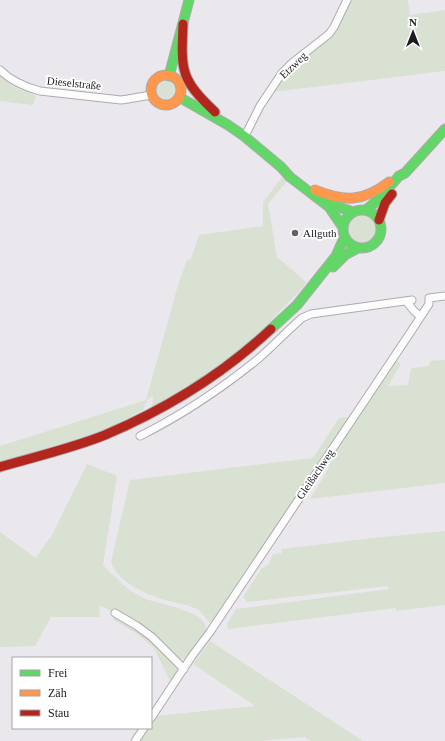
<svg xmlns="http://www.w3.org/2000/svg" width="445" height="741" viewBox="0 0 445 741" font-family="'Times New Roman',serif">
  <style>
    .green { fill: #d8e1d2 }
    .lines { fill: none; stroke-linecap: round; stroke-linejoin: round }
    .street-casing { stroke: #adabaf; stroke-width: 9 }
    .fast-casing { stroke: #adabaf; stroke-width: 11 }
    .slow-casing { stroke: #adabaf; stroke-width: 11 }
    .jam-casing { stroke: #adabaf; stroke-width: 11 }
    .street { stroke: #fcfcfc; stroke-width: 7 }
    .fast { stroke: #63d668; stroke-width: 9 }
    .slow { stroke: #ff974d; stroke-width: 9 }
    .jam { stroke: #b3261e; stroke-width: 9 }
    .poi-dot { fill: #646266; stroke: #fff; stroke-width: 1.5 }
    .labels { text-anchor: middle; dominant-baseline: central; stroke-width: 4; stroke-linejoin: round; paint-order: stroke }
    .street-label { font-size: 11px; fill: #1c1a1e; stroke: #fff }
    .poi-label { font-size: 11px; fill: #1c1a1e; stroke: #fff; text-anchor: start }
  </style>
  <rect width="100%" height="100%" fill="#ebe8ed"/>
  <!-- green -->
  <path class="green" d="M 351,0 L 408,0 L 410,15 L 445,10 L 445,71 L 272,92 L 288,69 L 336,27 Z
    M 0,76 L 12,86 L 36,96 L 33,105 L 0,101 Z
    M157 90a9 9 0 1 1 18 0a9 9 0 1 1-18 0Z
    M 282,177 L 287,181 L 268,204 L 277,257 L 306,282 L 303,287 L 267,325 L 262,333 L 218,369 L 152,407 L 153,396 L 147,400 L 143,410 L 103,431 L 0,463 L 0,446 L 146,400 L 178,285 L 187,260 L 191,259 L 199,235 L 263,226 L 263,202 Z
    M348 229a14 14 0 1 1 28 0a14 14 0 1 1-28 0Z
    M 395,359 L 401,364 L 388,386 L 408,385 L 411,368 L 429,366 L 430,361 L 445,360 L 445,483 L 310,499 L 330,466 L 323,467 Z
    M 350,417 L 212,623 C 205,621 204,612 197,609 C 184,603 169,602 156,597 C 139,591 117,580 111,562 L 130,480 L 313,458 L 339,418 Z
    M 87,464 L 117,476 L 103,565 C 115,577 127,590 143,598 C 157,604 206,610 206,629 C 206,640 193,652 187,660 L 178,658 L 181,669 L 171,683 L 154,648 L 137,634 L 114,620 L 110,610 L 99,605 L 100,617 L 51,617 L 35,646 L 0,647 L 0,532 L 36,558 L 53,533 Z
    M 445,531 L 445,605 L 396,611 L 396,608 L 228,629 L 227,624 L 236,609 L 389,589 L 388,586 L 247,602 L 243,597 L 262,568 L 269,564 L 273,554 L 282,553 L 281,549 L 373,538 Z
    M 210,641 L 363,741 L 311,741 L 305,737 L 259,741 L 138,741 L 147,728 L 151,728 L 151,721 L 154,716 L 255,706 L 193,664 Z"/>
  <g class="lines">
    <defs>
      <path id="street" d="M 0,70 C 11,81 25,87 40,91 L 121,100 L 128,99 L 151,95
        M 244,136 L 248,130 L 260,106 L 282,73 L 292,63 L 329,34 L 334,27 L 347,0
        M 406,301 L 414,311 L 420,316
        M 140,436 C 182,415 221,389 258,359 C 273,346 287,331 302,318 L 311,314 L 412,300
        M 115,613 L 137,626 L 152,637 L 184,669
        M 151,718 L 192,656 L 210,632 L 412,330 L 429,304 L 429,298 L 445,296
        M 135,741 L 144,728"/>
      <path id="fast" d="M 169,76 L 189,0
        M 179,97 L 228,125 L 244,136 L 281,167 L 290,177 L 329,207 L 342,226
        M 326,200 L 339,207 L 353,212
        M343 229a19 19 0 1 1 38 0a19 19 0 1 1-38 0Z
        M 366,210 L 379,199 L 399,176 L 405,173 L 445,129
        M 333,267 L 345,255 L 358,248
        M 271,329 L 297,305 L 336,256 L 344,238"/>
      <path id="slow" d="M151 90a15 15 0 1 1 30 0a15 15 0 1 1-30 0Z
        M 315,190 C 345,202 363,202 389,182"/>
      <path id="jam" d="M 183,24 C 181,70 180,79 215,112
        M 379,220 L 385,203 L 392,194
        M 0,467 C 34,457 73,448 105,435 C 166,409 223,374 271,329"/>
    </defs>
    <!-- street casing -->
    <use href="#street" class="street-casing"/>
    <!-- fast casing -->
    <use href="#fast" class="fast-casing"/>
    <!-- slow casing -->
    <use href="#slow" class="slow-casing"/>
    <!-- jam casing -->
    <use href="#jam" class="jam-casing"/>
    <!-- street -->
    <use href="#street" class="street"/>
    <!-- fast -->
    <use href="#fast" class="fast"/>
    <!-- slow -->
    <use href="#slow" class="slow"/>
    <!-- jam -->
    <use href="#jam" class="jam"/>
  </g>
  <!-- markers -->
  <circle class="poi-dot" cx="295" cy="233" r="4"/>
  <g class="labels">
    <!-- street labels -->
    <g class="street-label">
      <text transform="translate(293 65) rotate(-44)">Etzweg</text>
      <text transform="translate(74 83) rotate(6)">Dieselstraße</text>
      <text transform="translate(315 474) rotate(-56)">Gleißachweg</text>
    </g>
    <!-- poi labels -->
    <g class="poi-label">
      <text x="303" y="233">Allguth</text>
    </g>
  </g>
  <!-- legend -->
  <rect x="12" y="657" width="140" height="72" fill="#ffffff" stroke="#a4a3a5"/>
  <rect x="20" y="670" width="20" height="6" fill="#63d668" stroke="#a4a3a5"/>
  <text x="48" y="677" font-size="12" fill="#1c1a1e">Frei</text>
  <rect x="20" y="690" width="20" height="6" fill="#ff974d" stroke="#a4a3a5"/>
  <text x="48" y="697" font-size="12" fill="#1c1a1e">Zäh</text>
  <rect x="20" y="710" width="20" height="6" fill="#b3261e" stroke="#a4a3a5"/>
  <text x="48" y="717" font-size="12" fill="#1c1a1e">Stau</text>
  <!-- north arrow -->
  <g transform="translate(413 32)" stroke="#ffffff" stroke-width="3" paint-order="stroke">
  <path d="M0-3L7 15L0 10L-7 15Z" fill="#1c1a1e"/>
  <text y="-6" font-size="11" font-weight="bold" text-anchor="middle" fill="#1c1a1e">N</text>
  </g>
</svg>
